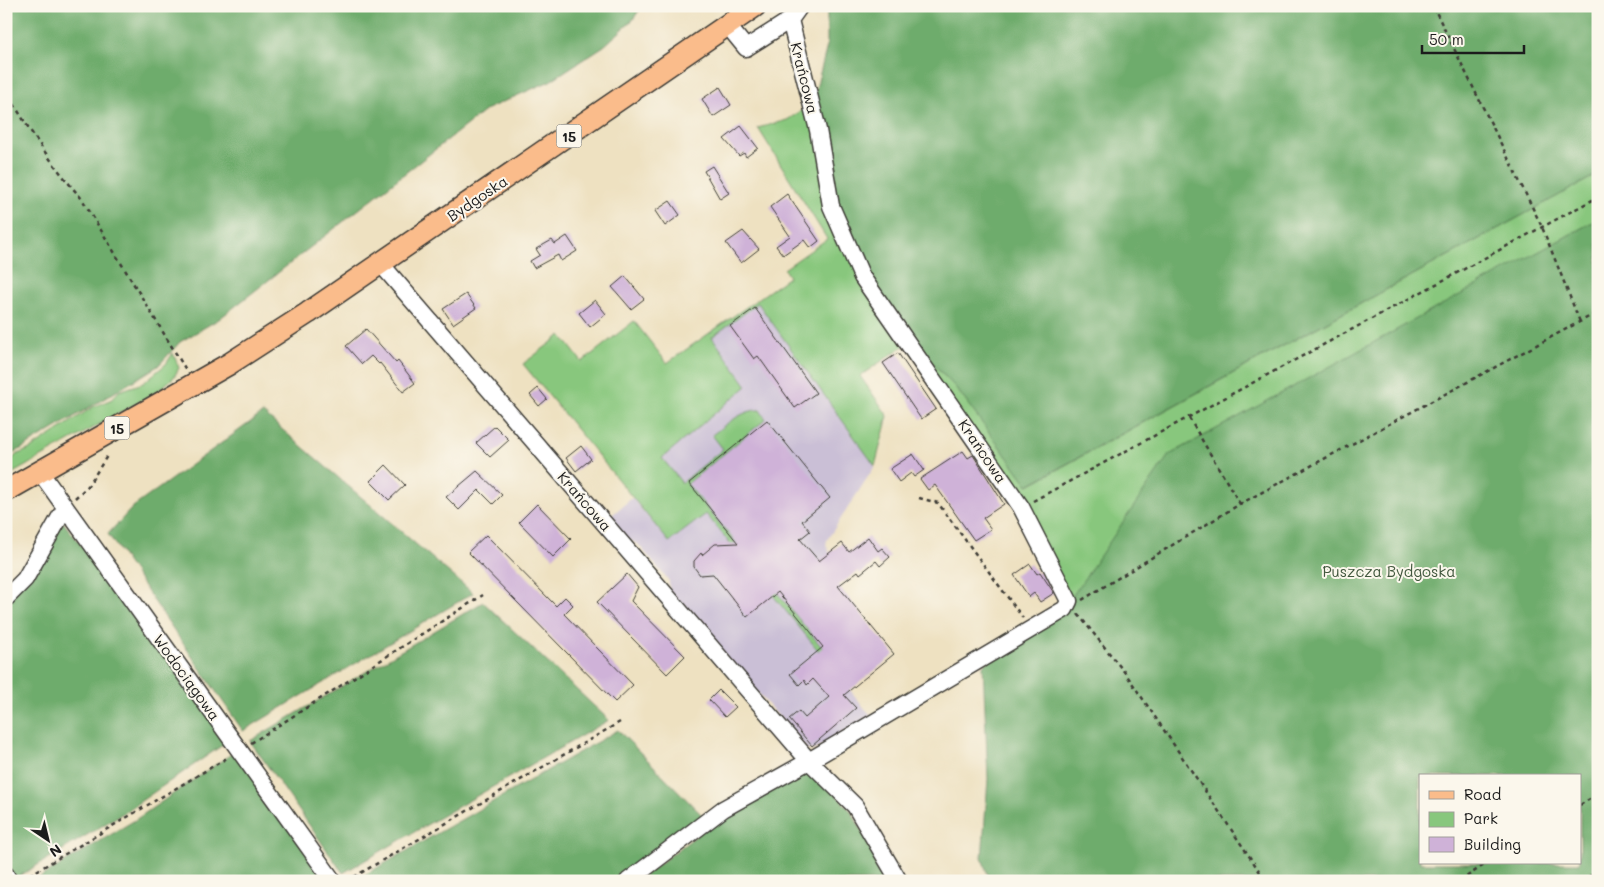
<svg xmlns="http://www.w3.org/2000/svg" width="1604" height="887" viewBox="0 0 1604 887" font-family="Mali,sans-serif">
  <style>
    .industrial { fill: #cabfd6 }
    .green { fill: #88c77d; stroke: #52724c }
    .forest { fill: #6eac6c; stroke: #456444; fill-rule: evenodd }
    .building { fill: #cfb2d8 }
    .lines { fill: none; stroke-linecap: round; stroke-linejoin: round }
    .minor-casing { stroke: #3c3a35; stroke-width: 19 }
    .major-casing { stroke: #3c3a35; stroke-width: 24 }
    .path { stroke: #3c3a35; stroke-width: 2.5; stroke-dasharray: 4 4; stroke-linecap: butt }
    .minor { stroke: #fff; stroke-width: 16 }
    .major { stroke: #fabc8b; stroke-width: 21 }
    .labels { text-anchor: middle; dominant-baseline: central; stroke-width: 4; stroke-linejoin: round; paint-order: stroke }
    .shield { fill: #fbf7ec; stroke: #5f5e5a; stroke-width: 1 }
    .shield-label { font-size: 14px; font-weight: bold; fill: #1c1c1c }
    .street-label { font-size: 15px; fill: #1c1c1c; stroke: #fbf7ec }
    .park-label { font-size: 15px; fill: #42583e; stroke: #fbf7ec }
  </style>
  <rect width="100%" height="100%" fill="#fbf7ec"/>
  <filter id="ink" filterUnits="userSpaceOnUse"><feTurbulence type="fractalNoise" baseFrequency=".02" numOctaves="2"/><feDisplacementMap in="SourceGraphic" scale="10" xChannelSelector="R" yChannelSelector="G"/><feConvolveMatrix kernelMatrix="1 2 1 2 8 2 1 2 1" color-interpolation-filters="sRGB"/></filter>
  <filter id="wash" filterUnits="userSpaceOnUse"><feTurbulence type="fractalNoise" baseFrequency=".0096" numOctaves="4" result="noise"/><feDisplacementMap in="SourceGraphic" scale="20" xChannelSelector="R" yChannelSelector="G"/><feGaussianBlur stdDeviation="1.12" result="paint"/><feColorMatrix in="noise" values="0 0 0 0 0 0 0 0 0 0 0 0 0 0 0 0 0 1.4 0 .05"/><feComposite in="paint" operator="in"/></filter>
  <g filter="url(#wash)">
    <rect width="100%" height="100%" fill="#eee1c1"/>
    <!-- industrial -->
    <path class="industrial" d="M 756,300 L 875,466 L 827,540 L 826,545 L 830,554 L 820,562 L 894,655 L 850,690 L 871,716 L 814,750 L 808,750 L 669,592 L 669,581 L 638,544 L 622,537 L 606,520 L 632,498 L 669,542 L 584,365 L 634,321 L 667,363 Z"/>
    <!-- green -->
    <path class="green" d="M 812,104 L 897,326 L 956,388 L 1029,485 L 1598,174 L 1598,219 L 1493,278 L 1069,601 L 1031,524 L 908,343 L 860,376 L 888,416 L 875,466 L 758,303 L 712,337 L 747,386 L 662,458 L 682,483 L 723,449 L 712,435 C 725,425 744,409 760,410 L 766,419 L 687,484 L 854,686 L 850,689 L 706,514 L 669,542 L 523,364 L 561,335 L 582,362 L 634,321 L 667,363 L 789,277 L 784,269 L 827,239 L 758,128 L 787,120 Z
      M 173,353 L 179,368 L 174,377 L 157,392 L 6,477 L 6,466 L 16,455 L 30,449 L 93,407 L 112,399 L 119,391 L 143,383 L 166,364 Z"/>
    <!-- forest -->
    <path class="forest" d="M 6,6 L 642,6 L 632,21 L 604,46 L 550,81 L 487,109 L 219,319 L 180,342 L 158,366 L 6,458 Z
      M 827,6 L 1598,6 L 1598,174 L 1028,485 L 956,388 L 897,326 L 846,243 L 812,104 L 827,46 Z
      M 1598,219 L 1598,881 L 990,881 L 982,858 L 988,779 L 983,665 L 1069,601 L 1169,455 ZM 1420,776 L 1580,776 L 1580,863 L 1420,863 Z
      M 263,413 L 473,593 L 243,731 L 108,534 L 133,507 Z
      M 63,522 L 233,738 L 128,810 L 13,880 L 6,867 L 6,604 Z
      M 483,602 L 609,720 L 343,873 L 250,741 Z
      M 618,730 L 703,816 L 616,881 L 354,881 Z
      M 240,748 L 328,881 L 34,881 L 135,820 Z
      M 813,769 L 850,810 L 892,881 L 637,881 L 726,813 Z"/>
    <g id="blocks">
      <!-- building -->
      <path class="building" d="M 720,87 L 731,105 L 713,117 L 702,99 Z
        M 741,126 L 758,148 L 746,157 L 744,153 L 739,156 L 724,139 Z
        M 712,166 L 729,193 L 720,199 L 704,171 Z
        M 787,194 L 819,241 L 810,248 L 804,240 L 783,255 L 776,246 L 790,236 L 770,207 Z
        M 670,201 L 680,215 L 665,226 L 655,211 Z
        M 743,231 L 759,249 L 741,263 L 726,243 Z
        M 567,236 L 577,251 L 561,261 L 558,255 L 534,268 L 530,261 L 540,255 L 536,249 L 552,240 L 555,244 Z
        M 625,276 L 644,299 L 631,309 L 612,287 Z
        M 466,294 L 476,308 L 453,324 L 443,309 Z
        M 595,300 L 606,314 L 590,327 L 579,313 Z
        M 755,308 L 816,393 L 795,408 L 758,356 L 754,359 L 730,326 Z
        M 366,329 L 396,363 L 398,361 L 415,383 L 403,392 L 380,363 L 379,364 L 371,356 L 362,364 L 346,346 Z
        M 898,353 L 936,409 L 921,419 L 883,363 Z
        M 538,388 L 547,399 L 539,406 L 530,395 Z
        M 767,420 L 830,498 L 802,521 L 810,531 L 800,539 L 819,561 L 842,543 L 849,552 L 868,537 L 878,551 L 882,548 L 890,557 L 880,566 L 876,561 L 860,574 L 858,571 L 838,586 L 894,654 L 844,695 L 856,708 L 812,746 L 789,719 L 799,711 L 805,718 L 829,697 L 813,679 L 807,685 L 804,680 L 799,685 L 790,674 L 823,647 L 778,592 L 747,617 L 713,574 L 700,575 L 694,567 L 694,561 L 701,553 L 702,555 L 715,544 L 738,543 L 689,483 Z
        M 495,426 L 509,440 L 490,457 L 476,443 Z
        M 581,446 L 591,459 L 576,471 L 566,458 Z
        M 963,451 L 968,458 L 973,455 L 1004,504 L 983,518 L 991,529 L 974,540 L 935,485 L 928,490 L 920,479 Z
        M 913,454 L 924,470 L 914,477 L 911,473 L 899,482 L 890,469 Z
        M 386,465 L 405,485 L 389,500 L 370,481 Z
        M 477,471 L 502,495 L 493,504 L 479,490 L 459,510 L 446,497 Z
        M 537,504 L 571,539 L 553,557 L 519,522 Z
        M 486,535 L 556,606 L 565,597 L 573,605 L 564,614 L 633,685 L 615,702 L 468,552 Z
        M 1030,564 L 1037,574 L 1040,572 L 1054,593 L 1040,602 L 1034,593 L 1029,597 L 1014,575 Z
        M 627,574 L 638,587 L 631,601 L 685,656 L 667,674 L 597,602 Z
        M 719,690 L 736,707 L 725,717 L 709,700 Z"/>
    </g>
  </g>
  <g filter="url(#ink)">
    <use href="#blocks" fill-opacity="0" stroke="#3c3a35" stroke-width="1"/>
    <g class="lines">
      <defs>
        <path id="minor" d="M 728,26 L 746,48 L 790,20 L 800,6
          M 381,264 L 809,761 L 855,806 L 899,881
          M 40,472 L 333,881
          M 6,598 L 25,579 L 65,508
          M 6,875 L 9,881
          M 628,881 L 723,809 L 809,761 L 1065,609 L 1069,601 L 1021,507 L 862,277 L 831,206 L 818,130 L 790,20"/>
        <path id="major" d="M 6,491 L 229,364 L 308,313 L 755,6"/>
      </defs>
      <!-- minor casing -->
      <use href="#minor" class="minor-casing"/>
      <!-- major casing -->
      <use href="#major" class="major-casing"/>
      <!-- path -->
      <path class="path" d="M 1433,6 L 1542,227 L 1580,322
        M 6,90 C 27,128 53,166 82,199 L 186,370
        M 1189,418 L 1240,504
        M 75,498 L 88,486 L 107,456
        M 919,498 L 938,503 L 1023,618
        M 1033,501 L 1598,197
        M 1082,600 L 1240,504 L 1598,312
        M 1078,614 L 1126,674 L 1266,881
        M 251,743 L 483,595
        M 1580,805 L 1598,794
        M 23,879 L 227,758
        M 347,881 L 620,722
        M 1460,881 L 1487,863
        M 1582,881 L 1598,871"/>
      <!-- minor -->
      <use href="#minor" class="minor"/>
      <!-- major -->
      <use href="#major" class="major"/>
    </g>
  </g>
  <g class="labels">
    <!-- shield labels -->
    <g class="shield">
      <rect x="556.5" y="124.5" width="25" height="23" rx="4"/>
      <rect x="104.5" y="416.5" width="25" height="23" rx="4"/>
    </g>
    <g class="shield-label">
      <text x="569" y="136">15</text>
      <text x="117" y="428">15</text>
    </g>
    <!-- street labels -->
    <g class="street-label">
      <text transform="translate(805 78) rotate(76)">Krańcowa</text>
      <text transform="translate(477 198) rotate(-34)">Bydgoska</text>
      <text transform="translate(983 451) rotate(56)">Krańcowa</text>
      <text transform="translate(585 501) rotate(49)">Krańcowa</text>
      <text transform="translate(187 677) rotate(54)">Wodociągowa</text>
    </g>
    <!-- park labels -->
    <g class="park-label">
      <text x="1389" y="571">Puszcza Bydgoska</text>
    </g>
  </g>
  <!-- margin -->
  <rect width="1604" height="887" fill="none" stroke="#fbf7ec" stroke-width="25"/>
  <!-- legend -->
  <rect x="1419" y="774" width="162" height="90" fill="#fbf7ec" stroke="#a29f99"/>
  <rect x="1429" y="791" width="25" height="8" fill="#fabc8b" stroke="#a29f99"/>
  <text x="1464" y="800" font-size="15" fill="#1c1c1c">Road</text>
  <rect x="1429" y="812" width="25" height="15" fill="#88c77d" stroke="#a29f99"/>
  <text x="1464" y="824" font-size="15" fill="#1c1c1c">Park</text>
  <rect x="1429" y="837" width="25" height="15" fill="#cfb2d8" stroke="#a29f99"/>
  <text x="1464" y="850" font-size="15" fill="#1c1c1c">Building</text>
  <!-- north arrow -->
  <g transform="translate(48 840) rotate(145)" stroke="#fbf7ec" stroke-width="4" paint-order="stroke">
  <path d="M0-4L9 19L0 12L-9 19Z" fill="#1c1c1c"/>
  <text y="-8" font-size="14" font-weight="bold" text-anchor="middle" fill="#1c1c1c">N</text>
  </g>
  <!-- scale -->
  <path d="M1422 45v8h102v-8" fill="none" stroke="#1c1c1c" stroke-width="2.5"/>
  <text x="1429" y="45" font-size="15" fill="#1c1c1c" stroke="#fbf7ec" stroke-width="4" paint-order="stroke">50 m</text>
</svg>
